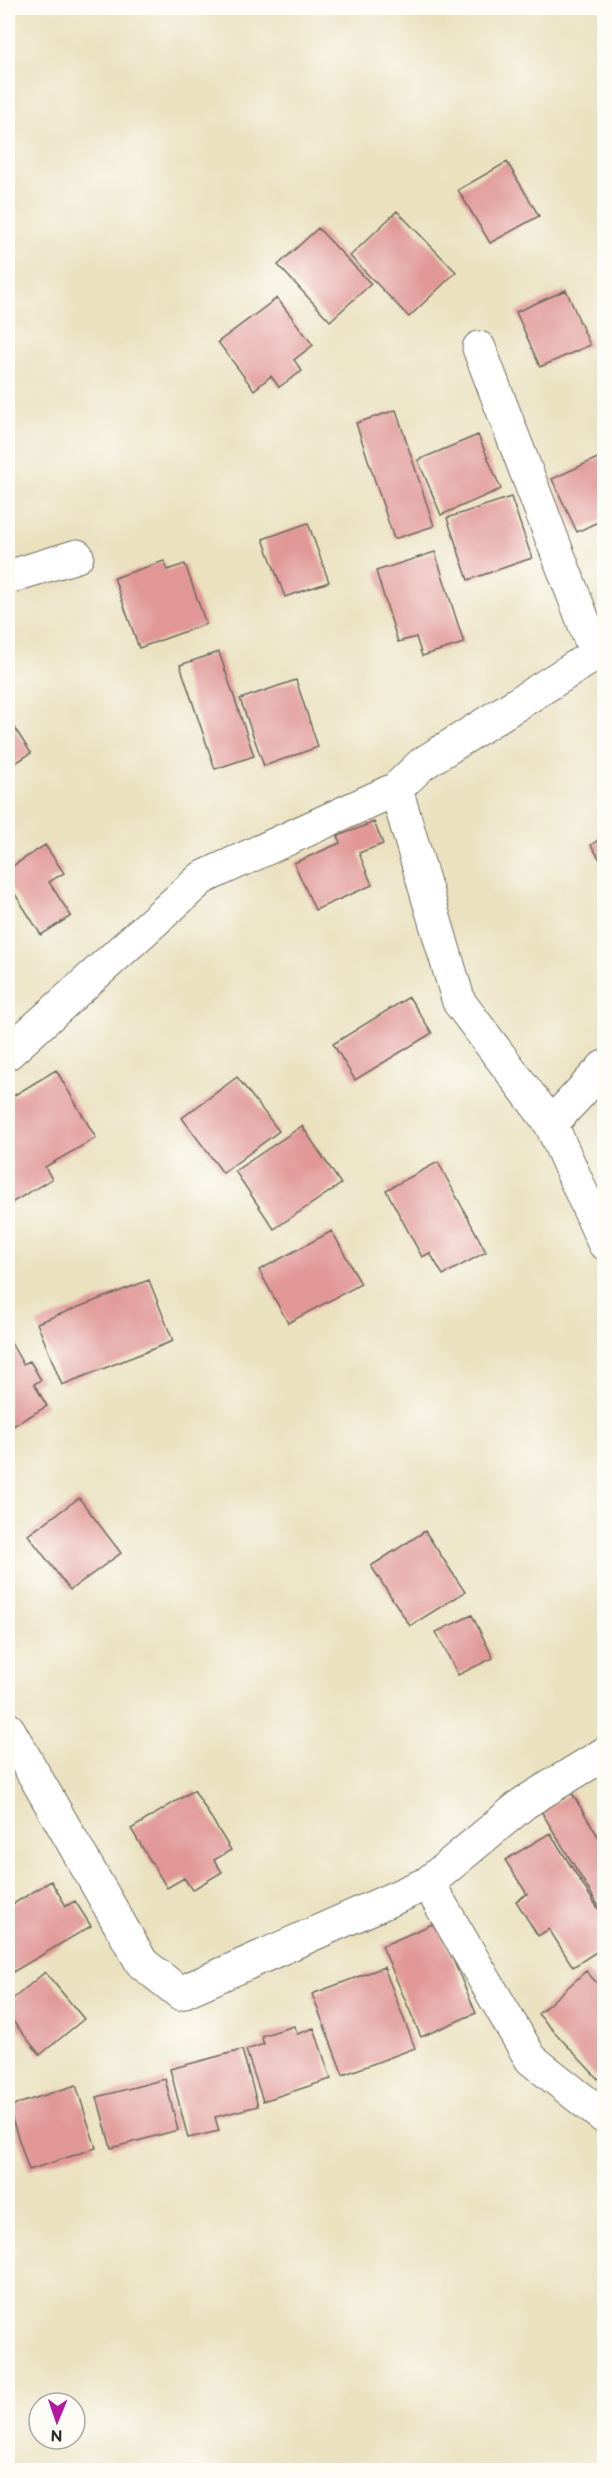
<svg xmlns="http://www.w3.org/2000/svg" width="612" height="2478" viewBox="0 0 612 2478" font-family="'Balsamiq Sans',sans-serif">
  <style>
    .building { fill: #e09795 }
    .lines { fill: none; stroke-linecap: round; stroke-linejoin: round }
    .street-casing { stroke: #6e6b5f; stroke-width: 35 }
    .street { stroke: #fff; stroke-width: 33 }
  </style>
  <rect width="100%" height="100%" fill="#fdfcf7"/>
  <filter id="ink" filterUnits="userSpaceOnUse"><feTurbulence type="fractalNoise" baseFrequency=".0167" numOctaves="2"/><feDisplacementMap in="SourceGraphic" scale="12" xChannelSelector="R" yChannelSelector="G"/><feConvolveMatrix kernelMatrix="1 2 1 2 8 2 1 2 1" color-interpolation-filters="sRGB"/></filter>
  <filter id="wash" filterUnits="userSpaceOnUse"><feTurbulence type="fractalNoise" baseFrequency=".008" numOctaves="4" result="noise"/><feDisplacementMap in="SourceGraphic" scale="24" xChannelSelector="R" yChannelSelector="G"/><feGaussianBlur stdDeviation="1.35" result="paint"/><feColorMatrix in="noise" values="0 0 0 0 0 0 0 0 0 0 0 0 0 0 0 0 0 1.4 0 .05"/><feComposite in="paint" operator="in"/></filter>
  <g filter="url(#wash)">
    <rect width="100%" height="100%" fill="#eae1bf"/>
    <g id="blocks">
      <!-- building -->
      <path class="building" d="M 507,162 L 539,216 L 490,243 L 458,190 Z
        M 397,211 L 456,272 L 409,317 L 350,256 Z
        M 318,228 L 371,284 L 330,321 L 278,265 Z
        M 566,290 L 590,345 L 540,367 L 516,312 Z
        M 277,298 L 313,345 L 294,360 L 302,371 L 279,387 L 271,376 L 254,390 L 218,342 Z
        M 396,410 L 434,526 L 394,539 L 356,423 Z
        M 478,435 L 501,489 L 441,515 L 418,460 Z
        M 604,455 L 604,519 L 577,532 L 552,479 Z
        M 511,497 L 532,558 L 468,580 L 447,518 Z
        M 308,523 L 329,582 L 285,597 L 263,539 Z
        M 435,552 L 464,643 L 422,656 L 416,637 L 398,642 L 376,571 Z
        M 164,561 L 167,570 L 185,564 L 206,624 L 139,648 L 114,578 Z
        M 219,652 L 254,756 L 215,769 L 180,665 Z
        M 296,680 L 318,747 L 264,766 L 240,699 Z
        M 8,718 L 31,753 L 8,768 Z
        M 374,822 L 383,844 L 359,853 L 372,885 L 315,910 L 294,863 L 340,843 L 338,836 Z
        M 604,836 L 604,866 L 591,845 Z
        M 45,845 L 64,873 L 49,882 L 71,916 L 41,935 L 8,883 L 8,869 Z
        M 409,997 L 432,1033 L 355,1080 L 333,1044 Z
        M 56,1070 L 96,1138 L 45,1167 L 52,1179 L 8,1205 L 8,1099 Z
        M 237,1077 L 279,1131 L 223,1173 L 182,1118 Z
        M 302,1126 L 341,1184 L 274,1229 L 235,1171 Z
        M 438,1162 L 486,1252 L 443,1275 L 430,1253 L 422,1257 L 386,1190 Z
        M 332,1231 L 361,1284 L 288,1323 L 259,1270 Z
        M 149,1280 L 173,1341 L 62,1385 L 37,1323 Z
        M 10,1341 L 23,1364 L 30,1361 L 41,1380 L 34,1384 L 47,1406 L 8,1429 L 8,1342 Z
        M 79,1498 L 121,1553 L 70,1590 L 28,1535 Z
        M 425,1531 L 465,1592 L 410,1626 L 371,1566 Z
        M 472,1615 L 493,1658 L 458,1675 L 436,1632 Z
        M 194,1790 L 231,1850 L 214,1860 L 222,1872 L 192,1890 L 184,1878 L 167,1888 L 131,1829 Z
        M 572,1793 L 604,1846 L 604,1915 L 541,1811 Z
        M 550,1833 L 604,1918 L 604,1947 L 573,1967 L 549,1929 L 538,1936 L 516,1901 L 527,1894 L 505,1860 Z
        M 51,1881 L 66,1906 L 75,1901 L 91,1926 L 8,1975 L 8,1907 Z
        M 437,1922 L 476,2013 L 421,2037 L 382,1946 Z
        M 384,1967 L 415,2048 L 343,2075 L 312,1994 Z
        M 586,1971 L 604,1991 L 604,2073 L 598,2079 L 538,2014 Z
        M 45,1972 L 84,2019 L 40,2055 L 8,2015 L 8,2003 Z
        M 294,2026 L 297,2034 L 314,2028 L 331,2079 L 263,2101 L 246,2050 L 264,2044 L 261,2036 Z
        M 242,2050 L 258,2106 L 215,2117 L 219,2131 L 188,2138 L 170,2069 Z
        M 165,2079 L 178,2130 L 111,2148 L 97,2097 Z
        M 76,2085 L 96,2148 L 29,2170 L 8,2107 Z"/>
    </g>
  </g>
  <g filter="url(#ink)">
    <use href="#blocks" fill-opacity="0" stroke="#6e6b5f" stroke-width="1.5"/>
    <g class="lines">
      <defs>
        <path id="street" d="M 479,348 L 596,654
          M 8,577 L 77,556
          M 396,789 L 459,1002 L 551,1124 L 604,1243
          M 8,1053 L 202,878 L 396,789 L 422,764 L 604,649
          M 551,1124 L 604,1067
          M 8,1729 L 142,1963 L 180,1993 L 428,1883 L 524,1803 L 604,1754
          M 428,1883 L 531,2059 L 604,2117"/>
      </defs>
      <!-- street casing -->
      <use href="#street" class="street-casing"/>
      <!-- street -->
      <use href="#street" class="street"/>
    </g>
  </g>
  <!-- margin -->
  <rect width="612" height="2478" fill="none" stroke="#fdfcf7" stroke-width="30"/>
  <!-- north arrow -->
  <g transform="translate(57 2421) rotate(182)"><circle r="28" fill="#fdfcf7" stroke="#a9a8a5" stroke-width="1.5"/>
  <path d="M0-4.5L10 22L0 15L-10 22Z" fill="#b5179e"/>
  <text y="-9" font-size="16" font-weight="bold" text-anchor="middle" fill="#2b2b2b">N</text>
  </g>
</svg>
